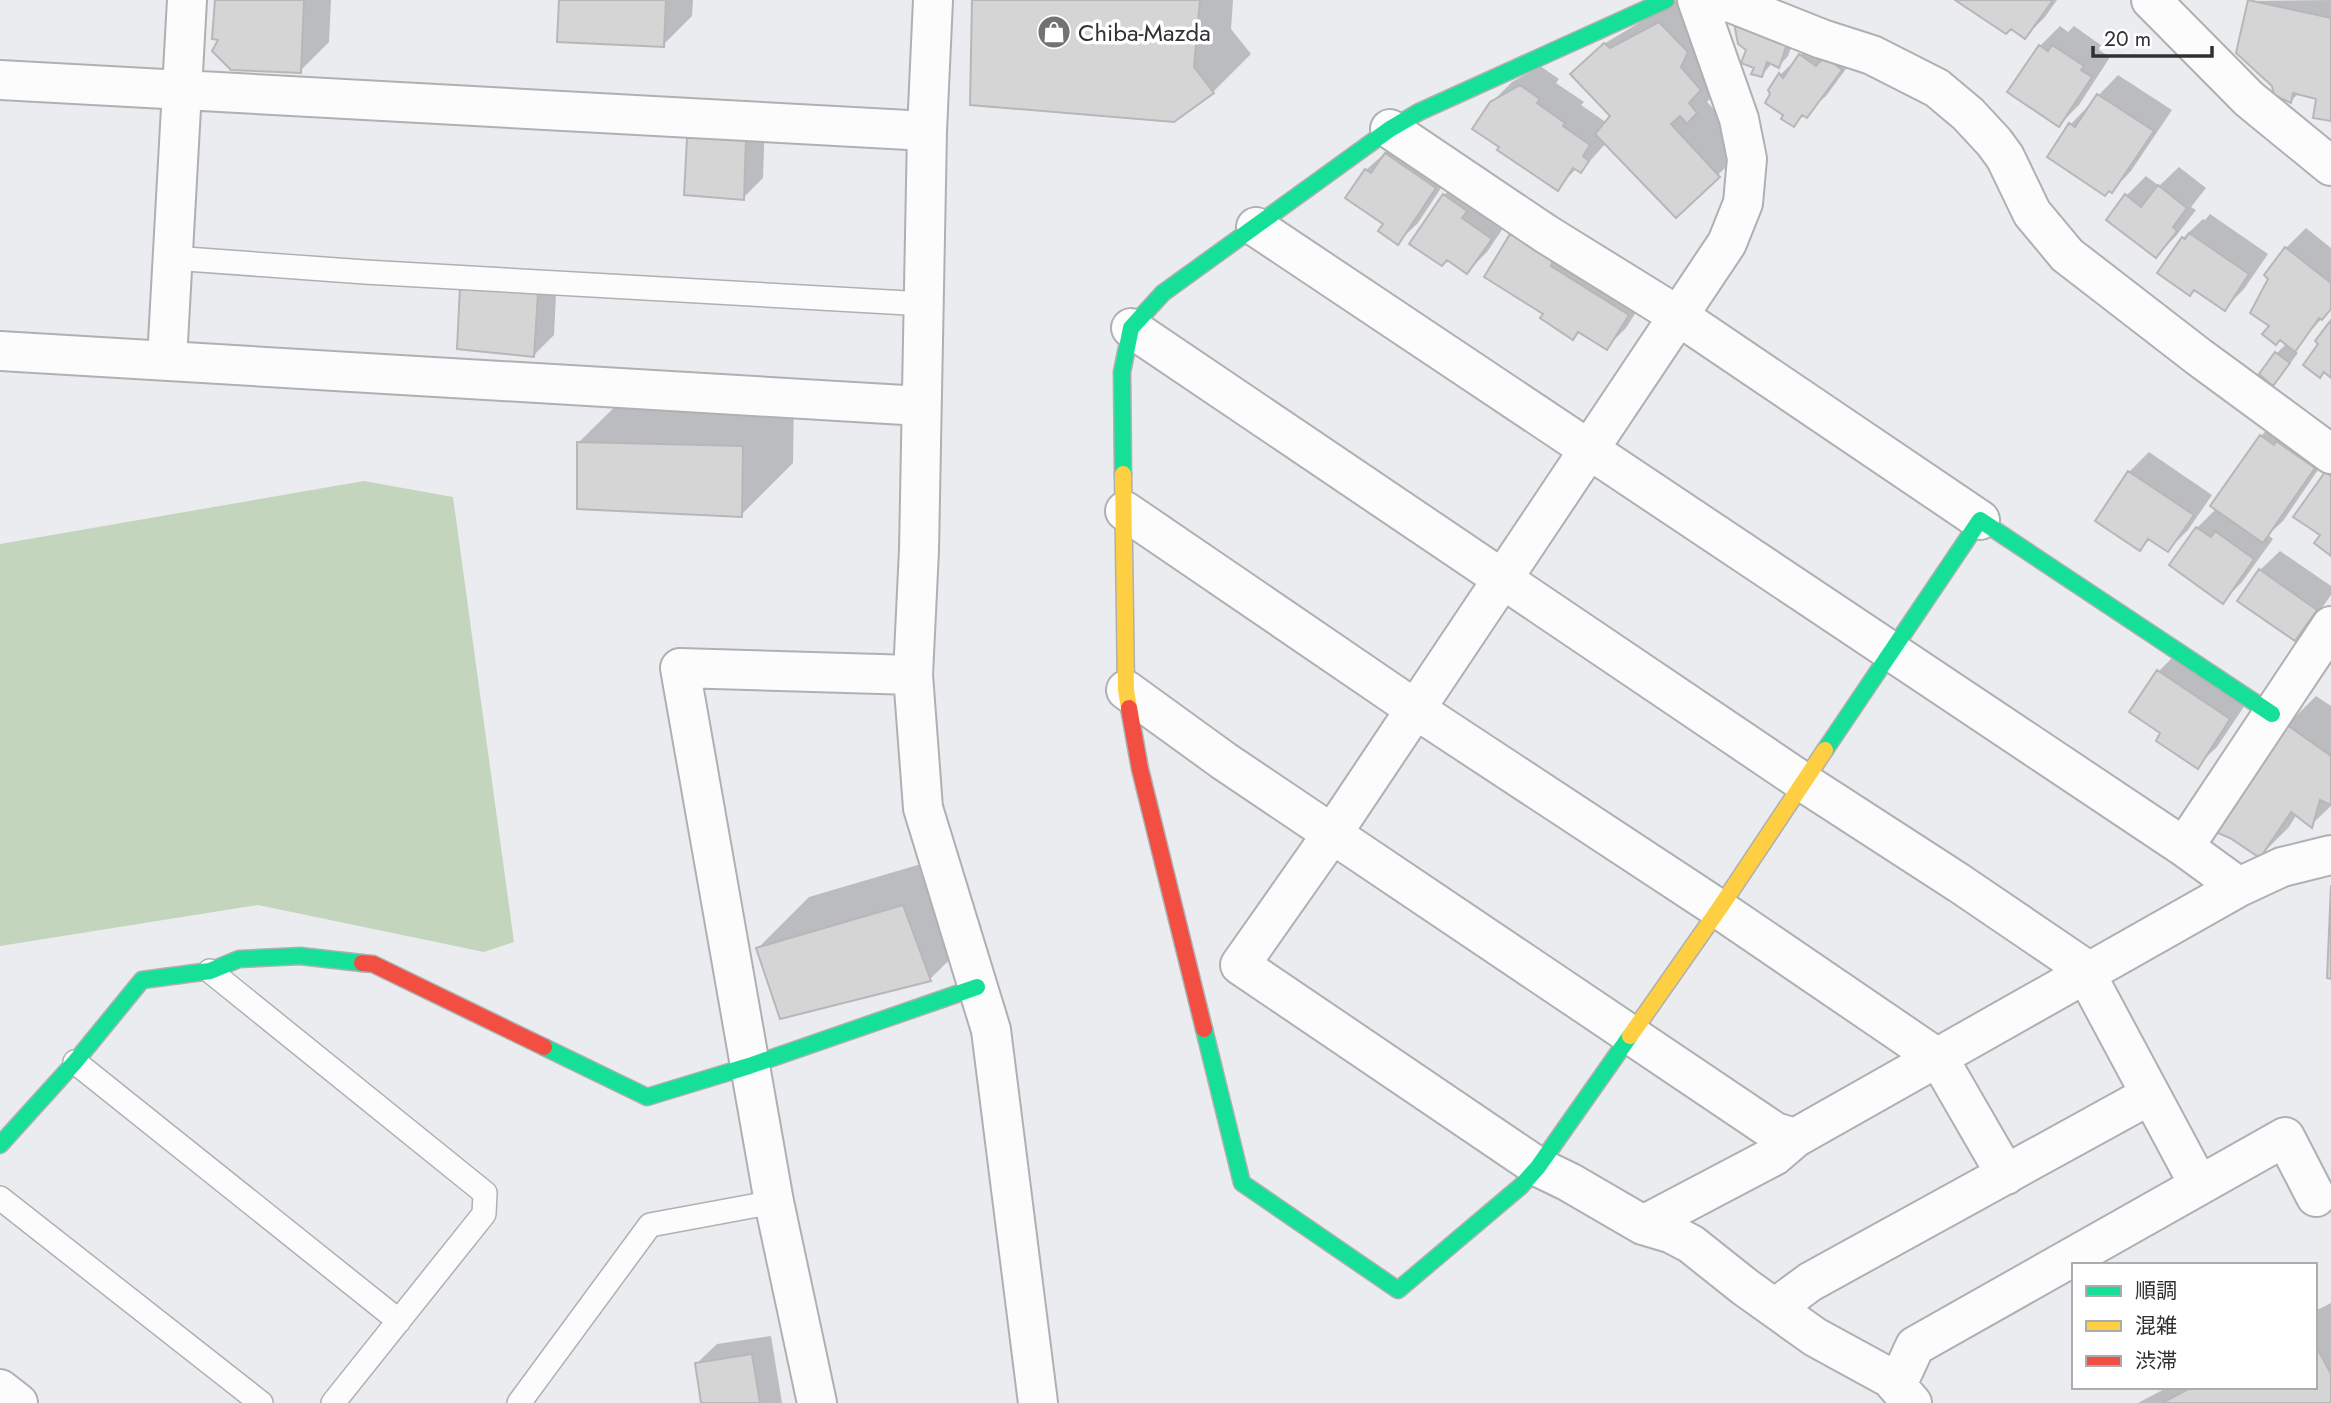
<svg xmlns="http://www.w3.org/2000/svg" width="2331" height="1403" viewBox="0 0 2331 1403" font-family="Jost,'Noto Sans JP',sans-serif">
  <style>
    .green { fill: #c4d5be }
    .shadow { fill: #0003 }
    .building { fill: #d5d5d6; stroke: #b7b7b7; stroke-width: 2 }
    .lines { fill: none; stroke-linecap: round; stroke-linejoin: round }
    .lane-casing { stroke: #aeb0b2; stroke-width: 26 }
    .street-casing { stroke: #aeb0b2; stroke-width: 42 }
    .fast-casing { stroke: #aeb0b2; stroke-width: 19 }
    .slow-casing { stroke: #aeb0b2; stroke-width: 19 }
    .jam-casing { stroke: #aeb0b2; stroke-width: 19 }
    .lane { stroke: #fcfcfd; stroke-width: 23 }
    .street { stroke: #fcfcfd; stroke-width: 38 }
    .fast { stroke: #16e098; stroke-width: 16 }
    .slow { stroke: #ffcf43; stroke-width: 16 }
    .jam { stroke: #f24e42; stroke-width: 16 }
    .labels { text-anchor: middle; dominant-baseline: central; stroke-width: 7; stroke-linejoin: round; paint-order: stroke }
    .poi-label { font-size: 24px; fill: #2e3032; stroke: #fff; text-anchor: start }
  </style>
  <rect width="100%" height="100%" fill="#eaecef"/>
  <!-- green -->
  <path class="green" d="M 364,481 L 453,497 L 514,942 L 484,952 L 258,905 L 0,946 L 0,544 Z"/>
  <!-- shadow -->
  <path class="shadow" d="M 216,0 L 331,0 L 329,42 L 300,71 L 220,38 Z
    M 561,0 L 693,0 L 692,16 L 663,45 Z
    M 974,0 L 1233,0 L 1231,29 L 1251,54 L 1213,92 L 1173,121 Z
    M 1677,0 L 1716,93 L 1707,102 L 1748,146 L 1676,215 L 1606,143 L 1581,171 L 1577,168 L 1557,188 L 1501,147 L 1491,103 L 1512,82 L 1540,66 L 1559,79 L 1556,83 L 1584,102 L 1581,105 L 1607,123 L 1613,116 L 1602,45 Z
    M 1958,0 L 2057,0 L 2045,17 L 2025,37 Z
    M 2331,0 L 2331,120 L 2318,98 L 2299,93 L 2291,101 L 2250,1 Z
    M 2060,26 L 2068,32 L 2074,26 L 2102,46 L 2099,50 L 2110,57 L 2079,105 L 2059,125 L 2040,46 Z
    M 1796,34 L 1788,56 L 1779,66 L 1773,62 L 1762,75 L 1748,50 Z
    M 1820,36 L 1860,50 L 1826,96 L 1793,125 L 1785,114 L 1780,75 Z
    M 2118,75 L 2172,110 L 2131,171 L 2112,191 L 2071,124 Z
    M 708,119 L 765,119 L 763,178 L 743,198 L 688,139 Z
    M 1406,134 L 1455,167 L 1418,223 L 1398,242 L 1385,223 L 1366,170 Z
    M 2179,167 L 2206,188 L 2191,207 L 2196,210 L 2176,236 L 2156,256 L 2126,196 L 2146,176 L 2159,186 Z
    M 1464,176 L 1510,218 L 1487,252 L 1467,272 L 1444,195 Z
    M 2210,214 L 2268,254 L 2244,289 L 2224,309 L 2183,238 L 2203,219 L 2205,220 Z
    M 1532,216 L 1647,295 L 1626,328 L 1606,348 L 1580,331 L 1573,338 L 1545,313 L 1512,235 Z
    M 2306,228 L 2331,248 L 2331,308 L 2294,350 L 2298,353 L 2282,374 L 2277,353 L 2287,343 L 2271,326 L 2271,279 L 2266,275 L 2286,248 Z
    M 481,267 L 557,274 L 554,335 L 534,355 L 461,287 Z
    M 631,391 L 794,395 L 793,463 L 741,515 L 579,442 Z
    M 2281,416 L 2331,451 L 2283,521 L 2268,535 L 2273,539 L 2242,582 L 2222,602 L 2197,528 L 2217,508 L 2261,436 Z
    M 2149,452 L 2212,495 L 2188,530 L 2168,550 L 2151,538 L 2140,549 L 2129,472 Z
    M 2280,551 L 2331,586 L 2331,595 L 2314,619 L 2294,639 L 2260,570 Z
    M 2178,652 L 2249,699 L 2217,747 L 2197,766 L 2159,671 Z
    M 2316,696 L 2331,706 L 2331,806 L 2311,825 L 2297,814 L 2289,827 L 2260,856 L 2287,725 Z
    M 955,854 L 982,928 L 930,979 L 758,948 L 809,897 Z
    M 2331,1303 L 2331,1403 L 2138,1403 L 2168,1387 L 2315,1387 L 2315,1311 Z
    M 771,1336 L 782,1403 L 703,1403 L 697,1363 L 717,1344 Z"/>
  <!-- building -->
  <path class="building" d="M 215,0 L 304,0 L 301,73 L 231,70 L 212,51 L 218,40 L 212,39 Z
    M 559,0 L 666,0 L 664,47 L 557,42 Z
    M 972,0 L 1200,0 L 1194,67 L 1214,93 L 1174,122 L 970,105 Z
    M 1955,0 L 2053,0 L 2025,39 L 2011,29 L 2006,34 Z
    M 2248,0 L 2331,18 L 2331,121 L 2313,118 L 2316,99 L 2293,93 L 2291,103 L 2274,95 L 2272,86 L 2236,53 Z
    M 1659,22 L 1688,52 L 1681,67 L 1701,90 L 1689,103 L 1697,113 L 1687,124 L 1680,116 L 1671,124 L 1720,177 L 1676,218 L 1595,134 L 1610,116 L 1570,74 L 1604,43 L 1610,48 Z
    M 1737,24 L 1787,44 L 1779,68 L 1767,62 L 1762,77 L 1751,74 L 1754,68 L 1741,63 L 1746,50 L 1738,44 L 1735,28 Z
    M 2039,45 L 2048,51 L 2052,45 L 2084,66 L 2081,70 L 2092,77 L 2059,127 L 2007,92 Z
    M 1799,54 L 1816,66 L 1825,56 L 1842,70 L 1807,118 L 1802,115 L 1794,127 L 1781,119 L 1783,115 L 1765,103 L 1770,94 L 1768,90 L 1779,73 L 1783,78 Z
    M 1520,85 L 1540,99 L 1537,103 L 1565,123 L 1563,126 L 1590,145 L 1583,156 L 1589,161 L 1581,173 L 1573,168 L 1558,191 L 1497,150 L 1499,147 L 1472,129 L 1490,102 Z
    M 2097,94 L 2154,131 L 2112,193 L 2109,191 L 2105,196 L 2047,157 L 2069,123 L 2075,127 Z
    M 687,138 L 746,138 L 744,200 L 684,195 Z
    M 1385,153 L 1436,188 L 1398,245 L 1378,231 L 1383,224 L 1345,198 L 1365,169 L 1371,173 Z
    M 2158,185 L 2187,208 L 2173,227 L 2177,231 L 2156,258 L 2106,220 L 2125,194 L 2141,207 Z
    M 1443,194 L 1467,211 L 1462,218 L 1492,239 L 1467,274 L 1447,260 L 1442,266 L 1409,244 Z
    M 2189,233 L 2249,274 L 2225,311 L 2194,290 L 2190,296 L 2157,273 L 2182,237 L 2185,239 Z
    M 1510,234 L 1553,261 L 1551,266 L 1629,315 L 1607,350 L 1578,332 L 1573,340 L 1540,318 L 1543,314 L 1484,277 Z
    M 2285,247 L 2331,283 L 2331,309 L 2322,320 L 2319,318 L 2295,352 L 2280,340 L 2276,345 L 2262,334 L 2269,326 L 2250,313 L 2268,279 L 2264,275 Z
    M 460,286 L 538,293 L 534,357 L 457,349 Z
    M 2331,320 L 2331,378 L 2324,372 L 2320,378 L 2303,365 L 2318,344 L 2315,341 Z
    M 2275,352 L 2290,363 L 2273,386 L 2259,374 Z
    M 2260,435 L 2274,445 L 2276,441 L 2315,468 L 2263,543 L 2210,506 Z
    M 577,442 L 743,446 L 742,517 L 577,509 Z
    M 2128,471 L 2194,515 L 2168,552 L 2148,539 L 2140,551 L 2095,521 Z
    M 2325,472 L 2331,476 L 2331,556 L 2314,543 L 2320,535 L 2293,517 Z
    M 2196,527 L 2211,537 L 2215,531 L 2254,559 L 2223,604 L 2169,565 Z
    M 2259,569 L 2317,610 L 2295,641 L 2237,601 Z
    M 2157,670 L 2230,719 L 2198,769 L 2156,741 L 2160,733 L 2129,712 Z
    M 2286,724 L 2331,756 L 2331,805 L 2320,800 L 2312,828 L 2291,812 L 2260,858 L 2230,838 L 2211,830 Z
    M 2331,885 L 2331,979 L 2327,978 Z
    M 903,905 L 931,981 L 780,1019 L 756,948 Z
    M 2315,1344 L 2331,1374 L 2331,1403 L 2162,1403 L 2192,1387 L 2315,1387 Z
    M 752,1354 L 760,1403 L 701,1403 L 695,1363 Z"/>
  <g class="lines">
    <defs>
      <path id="lane" d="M 172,258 L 365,272 L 925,304
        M 210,971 L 485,1193 L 484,1214 L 333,1403
        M 75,1062 L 399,1321
        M 0,1198 L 261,1403
        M 519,1403 L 650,1225 L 774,1202"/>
      <path id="street" d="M 933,0 L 927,131 L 919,550 L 913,675 L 923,808 L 991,1030 L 1038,1403
        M 1697,0 L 1739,119 L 1747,159 L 1743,203 L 1727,243 L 1332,834 L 1240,965 L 1538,1167 L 1569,1182 L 1643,1225 L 1670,1233 L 1691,1244 L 1745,1287 L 1815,1337 L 1890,1378 L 1912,1403
        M 1717,0 L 1734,4 L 1822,39 L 1872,55 L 1937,88 L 1968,114 L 1994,142 L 2005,157 L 2032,213 L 2067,255 L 2199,357 L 2331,454
        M 2151,0 L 2249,99 L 2331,166
        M 0,80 L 927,131
        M 1390,129 L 1546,234 L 1680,317 L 1980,520
        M 1256,227 L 2184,847 L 2239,887
        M 1131,328 L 1803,782 L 1959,883 L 2090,972
        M 0,351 L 921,406
        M 167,360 L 187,0
        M 1125,511 L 1415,709 L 1719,909 L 1939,1059 L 2006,1175
        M 1126,690 L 1224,761 L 1775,1132 L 1795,1138 L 2239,887 L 2282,867 L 2331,855
        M 2184,847 L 2331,626
        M 2086,974 L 2199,1185
        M 1643,1225 L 1774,1156 L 1795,1138
        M 1775,1308 L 1810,1282 L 2150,1095
        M 1897,1385 L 1915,1346 L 2285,1137 L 2316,1197
        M 0,1389 L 18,1403
        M 817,1403 L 774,1202 L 680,668 L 913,675"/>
      <path id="fast" d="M 1123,474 L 1122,372 L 1131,328 L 1163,293 L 1390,129 L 1419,112 L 1666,0
        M 1825,750 L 1980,520 L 2272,714
        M 1204,1029 L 1242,1183 L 1398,1290 L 1521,1186 L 1538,1167 L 1630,1036
        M 544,1047 L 647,1097 L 749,1066 L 977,987
        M 0,1145 L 75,1062 L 142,980 L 210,971 L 239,959 L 300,956 L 362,963"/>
      <path id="slow" d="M 1123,474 L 1126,690 L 1129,708
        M 1630,1036 L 1719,909 L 1825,750"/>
      <path id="jam" d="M 1129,708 L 1140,769 L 1204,1029
        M 362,963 L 373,964 L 544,1047"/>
    </defs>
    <!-- lane casing -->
    <use href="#lane" class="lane-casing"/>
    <!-- street casing -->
    <use href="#street" class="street-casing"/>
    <!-- fast casing -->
    <use href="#fast" class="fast-casing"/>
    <!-- slow casing -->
    <use href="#slow" class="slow-casing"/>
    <!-- jam casing -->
    <use href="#jam" class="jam-casing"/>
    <!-- lane -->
    <use href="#lane" class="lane"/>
    <!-- street -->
    <use href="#street" class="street"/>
    <!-- fast -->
    <use href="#fast" class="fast"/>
    <!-- slow -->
    <use href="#slow" class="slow"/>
    <!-- jam -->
    <use href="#jam" class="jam"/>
  </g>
  <!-- icons -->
  <defs>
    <symbol id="shop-disc" viewBox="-11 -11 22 22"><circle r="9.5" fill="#707274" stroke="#fff"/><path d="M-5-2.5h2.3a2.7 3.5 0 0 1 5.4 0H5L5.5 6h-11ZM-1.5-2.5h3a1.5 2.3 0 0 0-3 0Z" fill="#fff"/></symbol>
  </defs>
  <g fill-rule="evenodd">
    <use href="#shop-disc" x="1035" y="13" width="38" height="38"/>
  </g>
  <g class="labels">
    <!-- poi labels -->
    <g class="poi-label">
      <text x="1078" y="32">Chiba-Mazda</text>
    </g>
  </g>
  <!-- legend -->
  <rect x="2072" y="1263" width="245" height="126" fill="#ffffff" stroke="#abacad" stroke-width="2"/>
  <rect x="2086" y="1286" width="35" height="10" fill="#16e098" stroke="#abacad" stroke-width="2"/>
  <text x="2135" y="1298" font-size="21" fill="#2e3032">順調</text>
  <rect x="2086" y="1321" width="35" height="10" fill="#ffcf43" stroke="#abacad" stroke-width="2"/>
  <text x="2135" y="1333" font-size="21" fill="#2e3032">混雑</text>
  <rect x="2086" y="1356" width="35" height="10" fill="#f24e42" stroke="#abacad" stroke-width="2"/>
  <text x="2135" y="1368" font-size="21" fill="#2e3032">渋滞</text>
  <!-- scale -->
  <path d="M2093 46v10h119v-10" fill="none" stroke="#2e3032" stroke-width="3.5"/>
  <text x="2104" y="46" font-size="21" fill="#2e3032" stroke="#ffffff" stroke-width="5" paint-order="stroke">20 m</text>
</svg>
